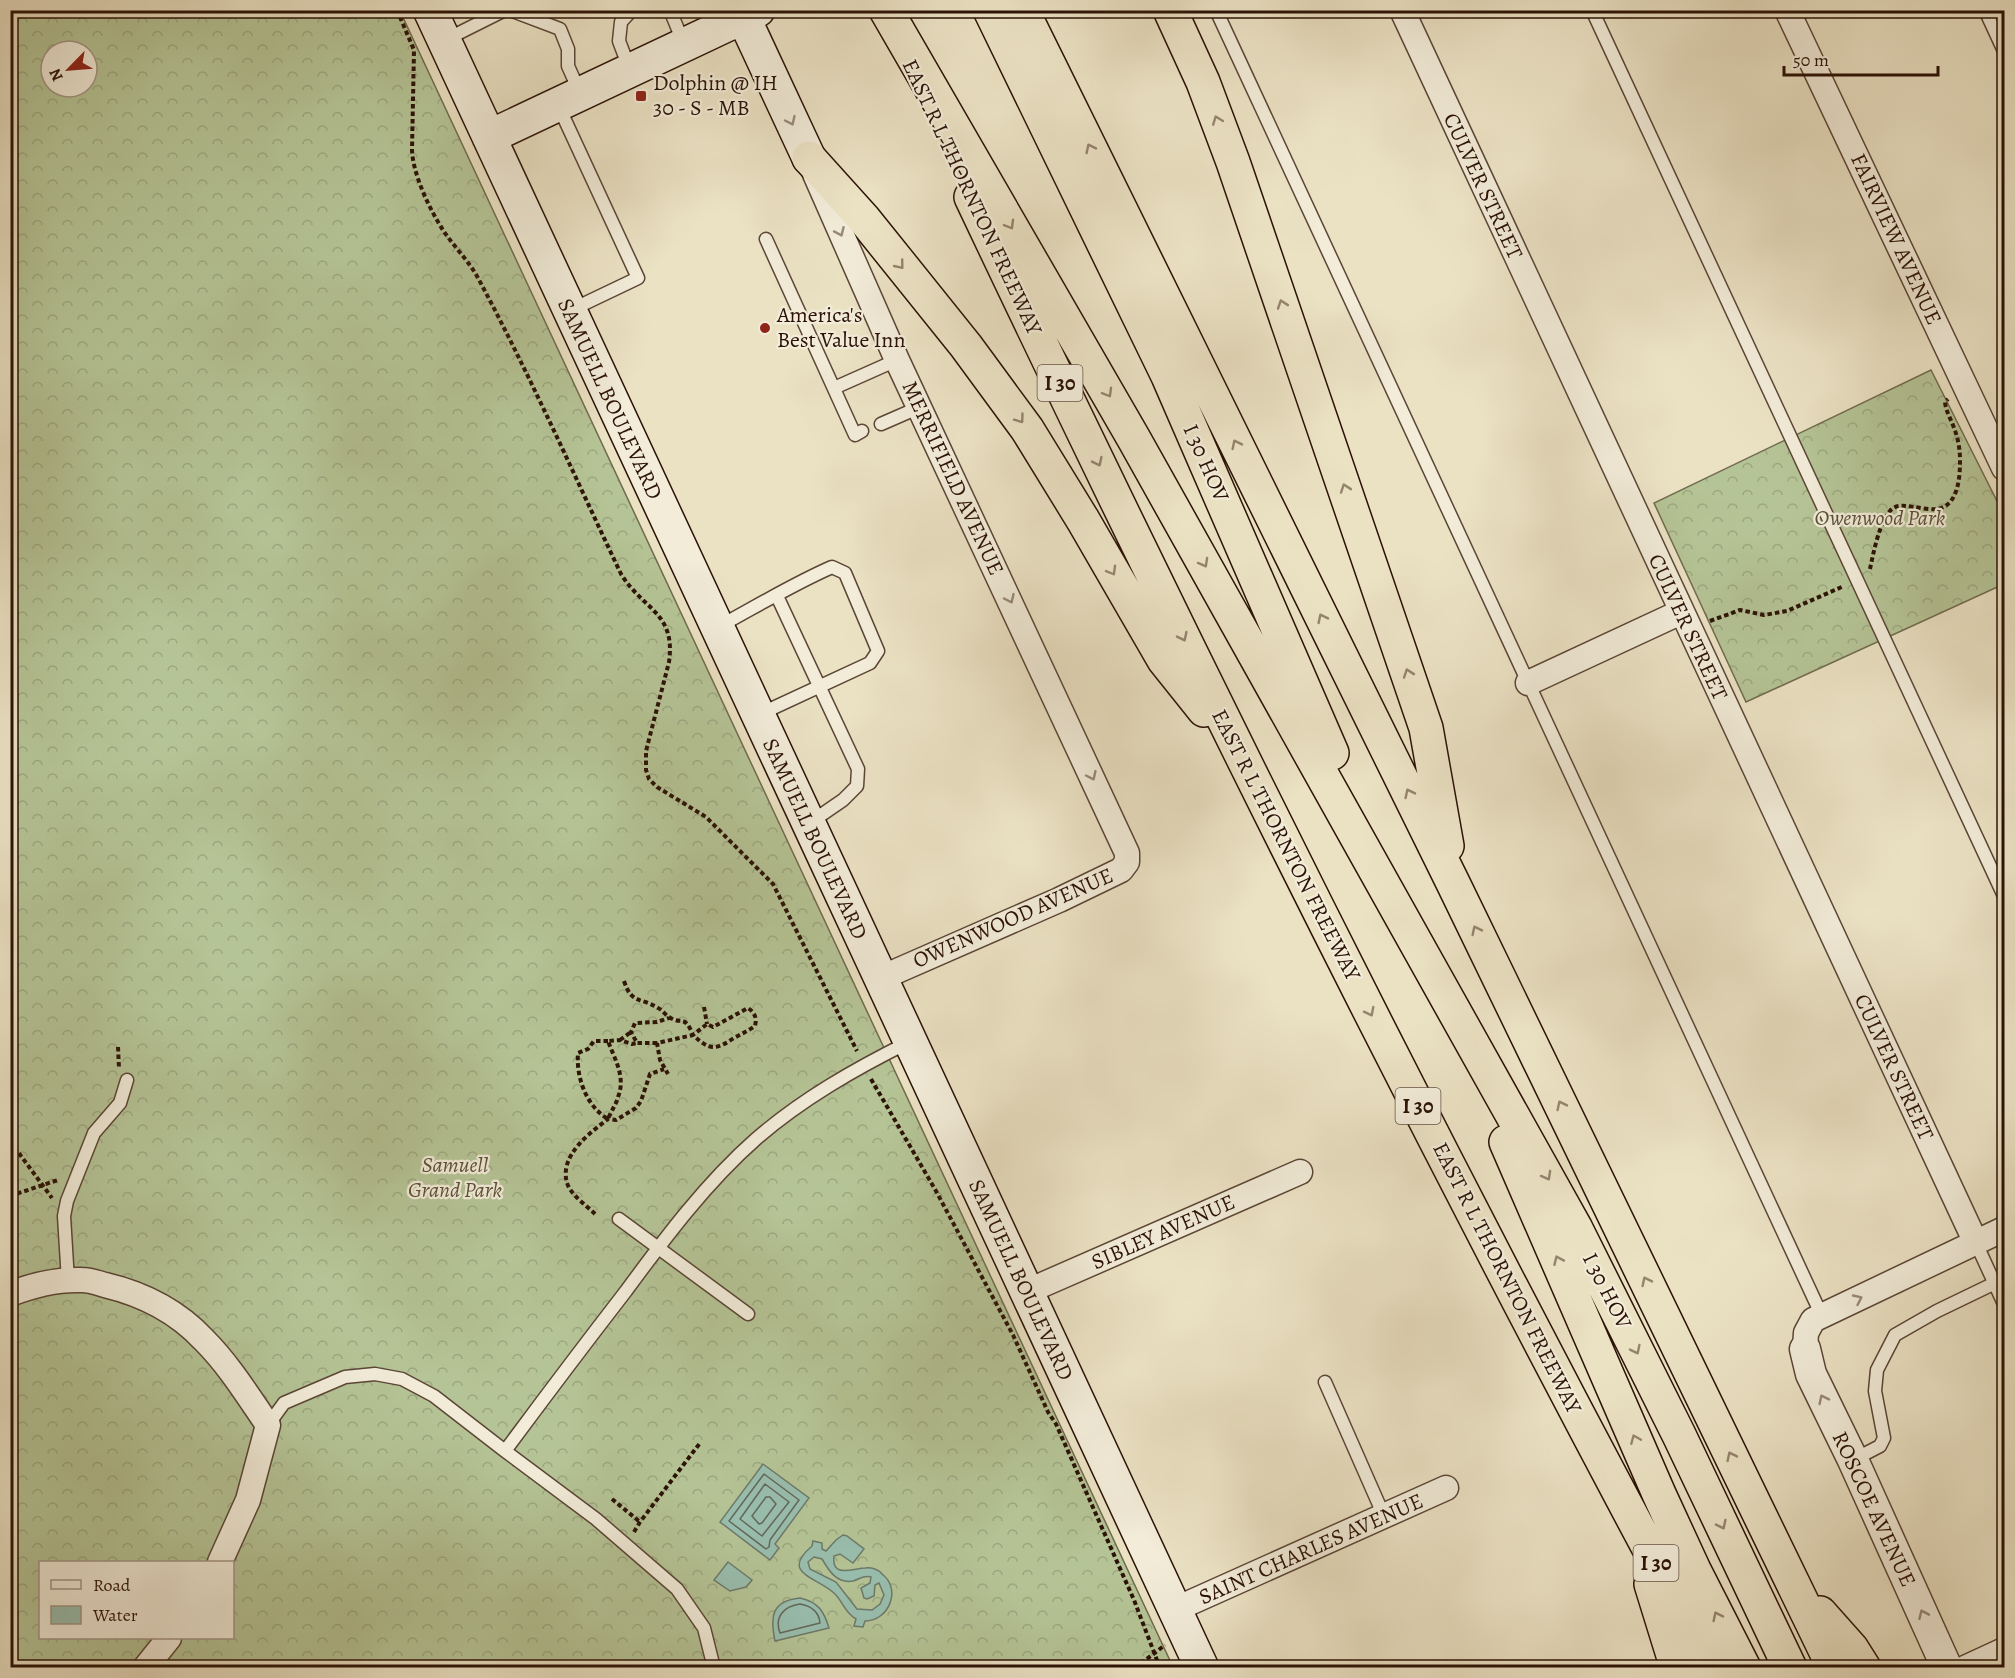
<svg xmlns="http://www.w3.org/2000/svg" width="2015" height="1678" viewBox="0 0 2015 1678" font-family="Alegreya,serif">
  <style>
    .forest { fill: url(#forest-crowns); stroke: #706b4e; stroke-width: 1.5; fill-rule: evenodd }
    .water { fill: #99bfaf; stroke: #6d7a6b; stroke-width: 1.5; fill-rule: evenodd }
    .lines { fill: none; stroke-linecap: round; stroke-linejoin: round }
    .shore { stroke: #62685a; stroke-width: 1.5 }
    .service-casing { stroke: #5b4636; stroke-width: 15 }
    .minor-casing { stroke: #5b4636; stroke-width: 27 }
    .tertiary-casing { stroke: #5b4636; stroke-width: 33 }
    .secondary-casing { stroke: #2b1206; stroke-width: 36 }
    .motorway-casing { stroke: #2b1206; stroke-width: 36 }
    .path { stroke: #2b1206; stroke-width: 4; stroke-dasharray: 4.5 3; stroke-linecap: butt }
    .service { stroke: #f2ecd9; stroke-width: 12 }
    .minor { stroke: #f2ecd9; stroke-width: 24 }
    .tertiary { stroke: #f2ecd9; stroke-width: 30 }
    .secondary { stroke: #f2ecd9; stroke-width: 33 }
    .motorway { stroke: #ebe2c4; stroke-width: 33 }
    .oneway { stroke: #95846e }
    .oneway2 { stroke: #988a7a }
    .poi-dot { fill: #8f2418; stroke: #f2ecd9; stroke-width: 2 }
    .labels { text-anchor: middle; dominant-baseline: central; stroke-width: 4.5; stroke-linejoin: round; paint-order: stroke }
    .shield { fill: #f2ecd9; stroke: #675345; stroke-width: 1.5 }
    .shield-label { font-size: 21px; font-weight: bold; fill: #2b1206 }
    .poi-label { font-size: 22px; fill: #2b1206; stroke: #f2ecd9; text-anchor: start }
    .street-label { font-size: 22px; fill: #2b1206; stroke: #f2ecd9 }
    .park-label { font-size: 22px; font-style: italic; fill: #5b5038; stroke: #f2ecd9 }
  </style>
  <defs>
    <pattern id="forest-crowns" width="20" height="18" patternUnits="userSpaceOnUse" patternTransform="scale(1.5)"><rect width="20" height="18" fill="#b5c496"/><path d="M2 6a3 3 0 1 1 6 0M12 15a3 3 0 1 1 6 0" fill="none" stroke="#9ca780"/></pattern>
  </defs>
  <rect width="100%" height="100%" fill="#ebe2c4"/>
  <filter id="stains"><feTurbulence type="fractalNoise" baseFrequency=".00333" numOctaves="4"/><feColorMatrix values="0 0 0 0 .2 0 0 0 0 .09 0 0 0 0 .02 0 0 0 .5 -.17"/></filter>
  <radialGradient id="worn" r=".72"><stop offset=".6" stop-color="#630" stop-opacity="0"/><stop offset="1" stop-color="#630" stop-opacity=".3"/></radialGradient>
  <!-- forest -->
  <path class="forest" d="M 11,11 L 400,11 L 1173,1667 L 11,1668 ZM 51,51 L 87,51 L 87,87 L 51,87 ZM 40,1562 L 232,1562 L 232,1638 L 40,1638 Z
    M 1931,370 L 2004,515 L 2004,584 L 1746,702 L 1654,503 Z"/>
  <!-- water -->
  <path class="water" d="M 763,1464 L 809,1498 L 775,1544 L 779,1548 L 770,1560 L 720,1522 Z
    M 843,1535 L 847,1536 L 864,1549 L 853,1563 L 840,1554 L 834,1556 C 831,1579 854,1568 865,1568 C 871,1567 878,1569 882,1574 C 902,1589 889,1621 865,1621 L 863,1627 L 854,1626 L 856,1619 C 845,1613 843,1602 835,1594 C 818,1577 779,1574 812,1546 L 813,1541 L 822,1543 L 822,1549 L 826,1551 L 836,1540 ZM 814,1557 L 822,1559 C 829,1571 837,1584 853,1581 C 860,1579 863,1575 871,1577 L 870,1583 L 861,1588 L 864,1598 L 867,1599 L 874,1596 L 875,1585 L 879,1583 L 884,1595 L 880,1604 L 872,1610 L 857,1609 L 836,1582 L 810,1569 L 808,1562 Z
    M 728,1562 L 752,1580 L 746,1587 L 730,1591 L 714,1580 Z
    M 800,1598 C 818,1602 824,1611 829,1628 L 775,1641 C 770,1617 771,1601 800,1598 Z"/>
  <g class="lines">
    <!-- shore -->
    <path class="shore" d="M 764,1474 L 799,1500 L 770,1540 L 769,1547 L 766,1549 L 729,1521 Z
      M 765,1484 L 789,1502 L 762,1536 L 740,1519 Z
      M 766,1497 L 770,1497 L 776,1504 L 762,1523 L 759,1524 L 752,1516 Z
      M 800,1604 C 811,1606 819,1612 820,1623 L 780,1633 C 774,1617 784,1606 800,1604 Z"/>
    <defs>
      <path id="service" d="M 510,10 L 560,29 L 568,49 L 568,66 L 580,93
        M 670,10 L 684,44
        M 1216,10 L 1822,1316
        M 1592,10 L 2004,896
        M 1985,10 L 2004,51
        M 445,40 L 505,10
        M 630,70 L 619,41 L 621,22 L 632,10
        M 558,105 L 638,278 L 571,310
        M 766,239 L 855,435 L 862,431
        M 834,388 L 897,360
        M 881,424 L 920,407
        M 777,596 L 858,769 L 857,786 L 843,800 L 811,822
        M 720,626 C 757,606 793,584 832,567 L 845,573 L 878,651 L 870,663 L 758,715
        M 619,1219 L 748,1314
        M 1976,1243 L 2004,1304
        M 68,1281 L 64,1216 L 67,1201 L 94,1133 L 120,1103 L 127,1080
        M 1325,1382 L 1384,1516
        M 268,1425 L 284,1403 L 345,1377 L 375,1374 L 402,1379 L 434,1396 L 505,1451 C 545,1397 585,1344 626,1291 C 665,1238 706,1183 756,1139 C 802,1099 855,1069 909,1042
        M 505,1451 L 596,1519 L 677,1589 L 704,1628 L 714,1668
        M 1853,1460 L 1880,1446 L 1884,1438 L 1875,1391 L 1877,1370 L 1895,1335 L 1937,1311 L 1995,1283"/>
      <path id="minor" d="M 1402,10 L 1976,1243
        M 1787,10 L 2004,468
        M 815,174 L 897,360 L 1127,853 L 1127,862 L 1121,870 L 1059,900 L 881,978
        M 1528,683 L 1681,612
        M 1026,1292 L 1300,1172
        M 10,1294 C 33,1285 58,1279 82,1280 C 90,1280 98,1283 105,1285 C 143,1294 177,1311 204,1340 C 229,1365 248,1396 268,1425 L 248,1500 L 220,1562
        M 1805,1349 L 1806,1333 L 1813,1320 L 2004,1229
        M 1176,1609 L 1446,1488
        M 145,1668 L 169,1638
        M 1965,1668 L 2004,1650"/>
      <path id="tertiary" d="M 1805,1349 L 1811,1374 L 1853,1460 L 1947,1668"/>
      <path id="secondary" d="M 430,10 L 1202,1668
        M 740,10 L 809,158
        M 489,137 L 758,10"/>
      <path id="motorway" d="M 886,10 L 1134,439 L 1575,1227 L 1679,1435 L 1790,1668
        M 990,10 L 1168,376 L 1332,753
        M 1022,10 L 1453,883 L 1834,1668
        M 1170,10 L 1203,82 L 1233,162 L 1426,728 L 1447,846
        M 809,158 L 864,219 L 966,346 L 1027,429 L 1083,520 L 1164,660 L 1204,710
        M 971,197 C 1206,693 1452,1184 1713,1668
        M 1506,1142 L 1659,1494 L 1694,1570 L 1744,1668
        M 1651,1584 L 1677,1668
        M 1820,1613 L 1852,1649 L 1864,1668"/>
    </defs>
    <!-- service casing -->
    <use href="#service" class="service-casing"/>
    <!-- minor casing -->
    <use href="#minor" class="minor-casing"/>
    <!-- tertiary casing -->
    <use href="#tertiary" class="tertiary-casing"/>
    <!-- secondary casing -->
    <use href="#secondary" class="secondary-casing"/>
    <!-- motorway casing -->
    <use href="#motorway" class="motorway-casing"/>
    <!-- path -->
    <path class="path" d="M 397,10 L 414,50 L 412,150 C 413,175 430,210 443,230 C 454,247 469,261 478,278 C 530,375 574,475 621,574 C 643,610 676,612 669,662 L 646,751 L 646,770 L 649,779 L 657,787 L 706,817 L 773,884 L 857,1051
      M 1870,569 C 1873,555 1880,518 1892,509 C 1898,504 1906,506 1914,507 C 1922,508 1933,511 1941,508 C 1959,502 1960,475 1960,460 C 1960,449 1958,438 1954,428 C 1951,419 1946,412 1945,402 L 1948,399
      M 1710,621 L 1740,610 L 1764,615 L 1787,611 L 1844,586
      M 624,981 C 632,1005 641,997 658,1008 C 663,1010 665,1015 669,1017 C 682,1026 684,1013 693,1035 L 707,1024 L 713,1027 L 748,1008 C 755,1013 757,1018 755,1026 C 748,1031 741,1034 734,1038 C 716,1050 710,1051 693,1035 L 657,1043 L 660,1060 L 668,1074
      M 704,1007 L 707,1024
      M 620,1040 L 631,1032
      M 608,1041 L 594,1041 L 588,1049 L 578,1053 C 576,1077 586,1106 608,1119 C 611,1111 616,1105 618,1097 C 626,1077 615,1060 608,1041 L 620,1040 L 632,1044 L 637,1043
      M 657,1043 L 637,1043 L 631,1032 L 635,1023 L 657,1022 L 669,1018
      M 118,1047 L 119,1068
      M 871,1079 L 936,1191 L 1013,1335 L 1048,1412 L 1056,1424 L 1134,1600 L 1160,1668
      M 10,1141 L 52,1198
      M 10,1196 L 58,1180
      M 595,1214 C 586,1205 571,1195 567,1183 C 559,1155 590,1133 608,1119 L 616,1120 L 636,1108 L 641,1101 L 650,1074 L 664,1069
      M 612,1499 L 640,1522
      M 634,1532 L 640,1522 L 700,1443
      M 1135,1668 L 1165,1645"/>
    <!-- service -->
    <use href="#service" class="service"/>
    <!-- minor -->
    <use href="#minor" class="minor"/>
    <!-- tertiary -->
    <use href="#tertiary" class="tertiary"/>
    <!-- secondary -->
    <use href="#secondary" class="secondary"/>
    <!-- motorway -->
    <use href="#motorway" class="motorway"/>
  </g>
  <!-- one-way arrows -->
  <defs><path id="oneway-chevron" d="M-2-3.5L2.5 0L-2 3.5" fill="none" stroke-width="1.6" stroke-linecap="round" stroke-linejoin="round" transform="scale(1.5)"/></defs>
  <g class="oneway">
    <use href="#oneway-chevron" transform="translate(1217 120) rotate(-111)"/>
    <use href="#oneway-chevron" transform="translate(1090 148) rotate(-116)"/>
    <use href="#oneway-chevron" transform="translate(1010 225) rotate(60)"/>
    <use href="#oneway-chevron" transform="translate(900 265) rotate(51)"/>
    <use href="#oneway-chevron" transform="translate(1282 304) rotate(-109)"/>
    <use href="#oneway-chevron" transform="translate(1108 393) rotate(60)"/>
    <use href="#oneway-chevron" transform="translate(1020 419) rotate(54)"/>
    <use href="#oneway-chevron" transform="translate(1236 444) rotate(-116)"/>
    <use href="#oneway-chevron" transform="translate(1098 462) rotate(64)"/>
    <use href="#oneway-chevron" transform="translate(1345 488) rotate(-109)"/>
    <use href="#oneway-chevron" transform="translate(1204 563) rotate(61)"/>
    <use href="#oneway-chevron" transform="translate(1112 571) rotate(60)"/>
    <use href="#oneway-chevron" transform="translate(1322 618) rotate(-116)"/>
    <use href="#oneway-chevron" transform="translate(1183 637) rotate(64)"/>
    <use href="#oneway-chevron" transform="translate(1408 673) rotate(-109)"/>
    <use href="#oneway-chevron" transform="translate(1409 793) rotate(-116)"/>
    <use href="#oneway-chevron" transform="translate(1476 930) rotate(-116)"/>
    <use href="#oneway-chevron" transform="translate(1370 1012) rotate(63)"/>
    <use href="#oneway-chevron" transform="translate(1561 1105) rotate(-116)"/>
    <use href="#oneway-chevron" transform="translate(1547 1176) rotate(61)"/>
    <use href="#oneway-chevron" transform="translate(1558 1260) rotate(-114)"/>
    <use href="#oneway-chevron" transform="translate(1646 1281) rotate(-116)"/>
    <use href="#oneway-chevron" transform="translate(1636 1350) rotate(64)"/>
    <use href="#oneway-chevron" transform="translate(1635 1439) rotate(-113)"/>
    <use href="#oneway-chevron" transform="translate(1731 1456) rotate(-116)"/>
    <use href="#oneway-chevron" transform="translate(1722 1525) rotate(64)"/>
    <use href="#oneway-chevron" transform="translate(1717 1616) rotate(-116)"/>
  </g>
  <g class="oneway2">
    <use href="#oneway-chevron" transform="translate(791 121) rotate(65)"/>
    <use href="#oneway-chevron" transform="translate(840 232) rotate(66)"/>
    <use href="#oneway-chevron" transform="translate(1010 599) rotate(65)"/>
    <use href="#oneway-chevron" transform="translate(1092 776) rotate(65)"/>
    <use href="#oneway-chevron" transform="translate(1858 1299) rotate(-25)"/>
    <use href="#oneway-chevron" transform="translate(1823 1399) rotate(-116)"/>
    <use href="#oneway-chevron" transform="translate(1923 1614) rotate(-114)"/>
  </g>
  <!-- markers -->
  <g class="poi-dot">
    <rect x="635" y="90" width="12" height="12" rx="3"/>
    <circle cx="765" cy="328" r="6"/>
  </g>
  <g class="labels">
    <!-- shield labels -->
    <g class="shield">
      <rect x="1037.5" y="365" width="45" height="36" rx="4.5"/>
      <rect x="1395.5" y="1088" width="45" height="36" rx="4.5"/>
      <rect x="1633.5" y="1545" width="45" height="36" rx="4.5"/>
    </g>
    <g class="shield-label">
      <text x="1060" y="383">I 30</text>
      <text x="1418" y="1106">I 30</text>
      <text x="1656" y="1563">I 30</text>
    </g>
    <!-- poi labels -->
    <g class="poi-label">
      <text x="653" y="83">Dolphin @ IH<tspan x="653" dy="25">30 - S - MB</tspan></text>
      <text x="777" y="315">America's<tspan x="777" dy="25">Best Value Inn</tspan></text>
    </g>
    <!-- street labels -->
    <g class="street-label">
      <text transform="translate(1483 186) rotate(65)">CULVER STREET</text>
      <text transform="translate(972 197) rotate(65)">EAST R L THORNTON FREEWAY</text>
      <text transform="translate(1896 239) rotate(65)">FAIRVIEW AVENUE</text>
      <text transform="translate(610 399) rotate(65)">SAMUELL BOULEVARD</text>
      <text transform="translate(1206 463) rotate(66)">I 30 HOV</text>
      <text transform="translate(953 478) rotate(65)">MERRIFIELD AVENUE</text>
      <text transform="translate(1688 627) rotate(65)">CULVER STREET</text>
      <text transform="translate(815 839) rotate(65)">SAMUELL BOULEVARD</text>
      <text transform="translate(1286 845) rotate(63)">EAST R L THORNTON FREEWAY</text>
      <text transform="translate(1013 918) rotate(-24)">OWENWOOD AVENUE</text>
      <text transform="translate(1894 1067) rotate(65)">CULVER STREET</text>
      <text transform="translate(1163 1232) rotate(-24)">SIBLEY AVENUE</text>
      <text transform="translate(1507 1278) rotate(63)">EAST R L THORNTON FREEWAY</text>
      <text transform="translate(1021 1280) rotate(65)">SAMUELL BOULEVARD</text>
      <text transform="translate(1607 1291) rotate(63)">I 30 HOV</text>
      <text transform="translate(1874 1509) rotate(65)">ROSCOE AVENUE</text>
      <text transform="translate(1311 1549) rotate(-24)">SAINT CHARLES AVENUE</text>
    </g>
    <!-- park labels -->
    <g class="park-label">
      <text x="1880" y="518">Owenwood Park</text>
      <text x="455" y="1165">Samuell<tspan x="455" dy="25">Grand Park</tspan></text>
    </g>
  </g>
  <!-- margin -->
  <rect width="2015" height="1678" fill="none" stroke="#ebe2c4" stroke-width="36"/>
  <rect x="12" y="12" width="1991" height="1654" fill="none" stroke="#2b1206" stroke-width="3"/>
  <rect x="18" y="18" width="1979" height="1642" fill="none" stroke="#2b1206" stroke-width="1.5"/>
  <!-- legend -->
  <rect x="39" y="1561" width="195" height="78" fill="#f2ecd9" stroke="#a29585" stroke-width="1.5"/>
  <rect x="51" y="1580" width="30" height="9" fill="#f2ecd9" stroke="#a29585" stroke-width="1.5"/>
  <text x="93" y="1591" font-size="18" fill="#2b1206">Road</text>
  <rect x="51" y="1606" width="30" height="18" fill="#99bfaf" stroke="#a29585" stroke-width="1.5"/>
  <text x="93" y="1621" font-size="18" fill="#2b1206">Water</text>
  <!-- north arrow -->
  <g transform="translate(69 69) rotate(245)"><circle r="28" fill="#f2ecd9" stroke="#a29585" stroke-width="1.5"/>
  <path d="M0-4.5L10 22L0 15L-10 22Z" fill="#8f2418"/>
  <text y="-9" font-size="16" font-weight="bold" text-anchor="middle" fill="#2b1206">N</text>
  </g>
  <!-- scale -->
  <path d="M1784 66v9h154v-9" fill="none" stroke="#2b1206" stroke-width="3"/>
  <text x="1793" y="66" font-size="18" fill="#2b1206" stroke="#f2ecd9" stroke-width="4.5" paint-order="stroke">50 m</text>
  <rect width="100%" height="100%" filter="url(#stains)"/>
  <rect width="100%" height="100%" fill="url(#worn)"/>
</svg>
